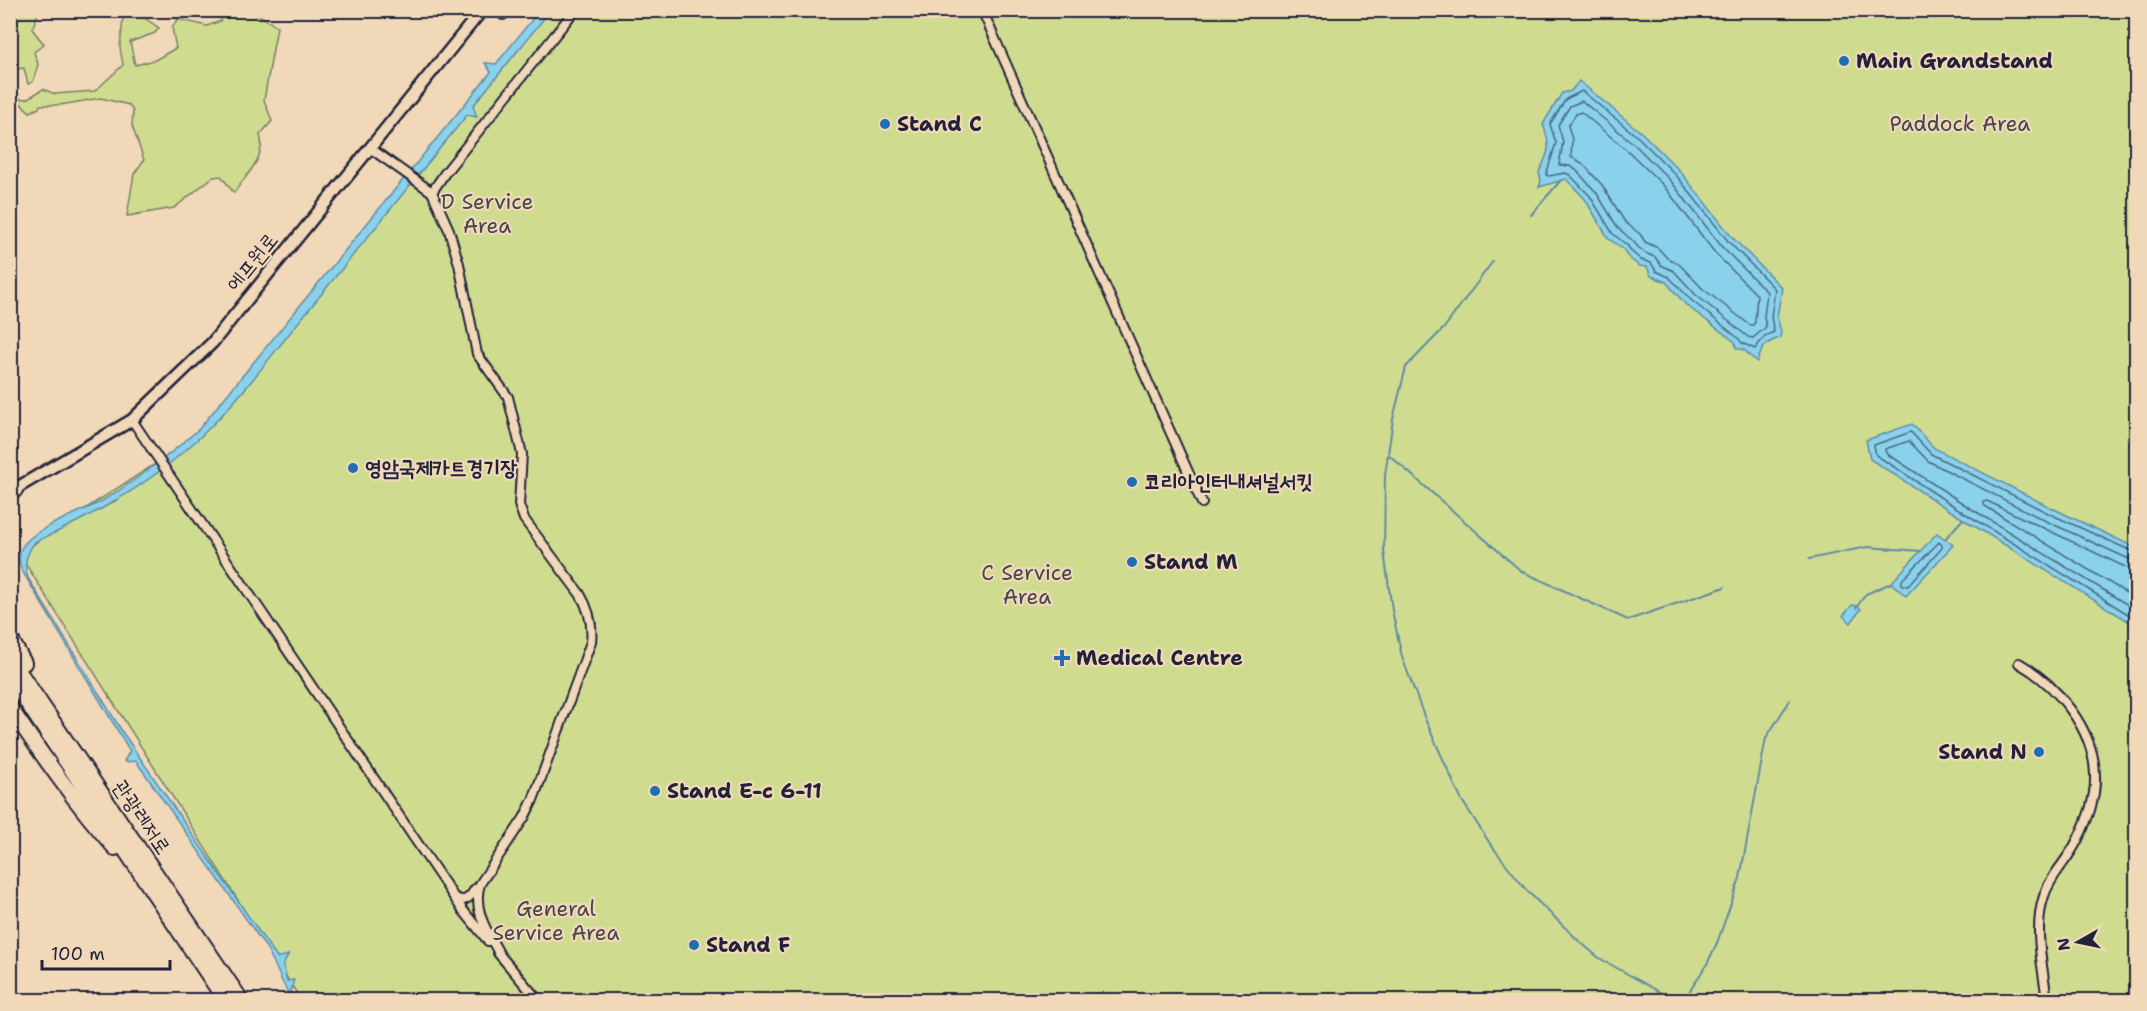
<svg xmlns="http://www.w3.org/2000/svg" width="2147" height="1011" viewBox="0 0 2147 1011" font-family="'Shantell Sans','Poor Story',sans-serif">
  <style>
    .green { fill: #cfdc90; stroke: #787f66; stroke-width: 1.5 }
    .water { fill: #8ad1ec; stroke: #608ba5; stroke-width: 1.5 }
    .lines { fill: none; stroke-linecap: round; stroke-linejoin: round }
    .shore { stroke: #4c6882; stroke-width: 1.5 }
    .stream { stroke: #608ba5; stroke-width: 2 }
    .street-casing { stroke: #22223b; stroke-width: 12 }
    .secondary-casing { stroke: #22223b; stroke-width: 15 }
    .highway-casing { stroke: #22223b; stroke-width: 18 }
    .street { stroke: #f0d8b8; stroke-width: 8 }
    .secondary { stroke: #f0d8b8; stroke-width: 10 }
    .highway { stroke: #f0d8b8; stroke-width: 14 }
    .poi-dot { fill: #1f6fb2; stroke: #f0d8b8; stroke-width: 2 }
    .labels { text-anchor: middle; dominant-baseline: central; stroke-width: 4.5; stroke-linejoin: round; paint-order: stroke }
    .poi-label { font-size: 21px; font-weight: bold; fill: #22223b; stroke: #f0d8b8; text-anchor: start }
    .park-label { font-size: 21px; fill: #45474c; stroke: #f0d8b8 }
    .street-label { font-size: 21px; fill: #22223b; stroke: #f0d8b8 }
  </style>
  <rect width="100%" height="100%" fill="#f0d8b8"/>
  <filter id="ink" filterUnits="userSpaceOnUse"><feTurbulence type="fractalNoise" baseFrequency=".0167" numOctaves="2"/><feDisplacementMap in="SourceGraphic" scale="12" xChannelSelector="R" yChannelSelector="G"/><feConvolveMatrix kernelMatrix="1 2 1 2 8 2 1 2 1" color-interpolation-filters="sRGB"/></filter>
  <g filter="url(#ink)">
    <!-- green -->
    <path class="green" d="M 11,10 L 39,11 L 32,29 L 44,44 L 34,52 L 38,64 L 33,82 L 28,84 L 24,68 L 11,70 Z
      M 124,10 L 134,11 L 159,28 L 155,33 L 130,42 L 135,65 L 155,60 L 176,48 L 172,27 L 178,19 L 207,26 L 221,21 L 223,11 L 253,11 L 277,27 L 264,100 L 272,121 L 260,135 C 267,157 245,176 234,193 L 221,176 L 213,177 L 174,208 L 127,216 L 134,174 L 144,160 L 132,126 L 133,111 L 129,105 L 101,98 L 60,105 L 40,105 L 39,108 L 30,112 L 20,103 L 11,100 L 11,98 L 27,99 L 43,89 L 55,94 L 95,91 L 123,65 L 120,47 Z
      M 545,11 L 2136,11 L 2136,1000 L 301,1000 L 20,555 L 52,530 L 202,434 Z"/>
    <!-- water -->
    <path class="water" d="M 539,11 L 550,11 L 473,106 L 477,117 L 467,115 C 413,181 359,247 306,313 C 268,359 234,408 189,447 C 144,488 90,517 35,542 C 26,553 23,564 28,578 L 123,733 L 277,958 L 288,955 L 283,965 L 287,981 L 294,980 L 290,992 L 297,1000 L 293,1000 C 281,984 277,967 267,949 L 136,761 L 126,762 L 124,761 L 130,751 L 21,569 C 19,562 18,554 22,547 C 33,528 82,512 102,501 C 137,480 168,456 199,429 L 491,72 L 485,63 L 496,64 Z
      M 1579,81 L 1643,134 L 1680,171 L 1732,237 L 1782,288 L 1777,317 L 1781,331 L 1780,338 C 1765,342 1762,348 1757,362 L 1744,350 L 1736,348 L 1735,342 L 1686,305 L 1666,282 L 1651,276 L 1647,267 L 1639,266 L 1627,256 L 1624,250 L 1608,238 L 1585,199 L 1566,179 L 1539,187 L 1541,181 L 1539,172 C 1550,151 1551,146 1543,124 L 1562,93 L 1571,91 Z
      M 1912,424 L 1934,448 L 2052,508 L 2136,548 L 2136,626 L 1963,519 L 1870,459 L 1866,440 Z
      M 1937,533 L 1953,545 L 1906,596 L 1891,583 Z
      M 1852,605 L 1858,606 L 1861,609 L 1851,623 L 1843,616 Z"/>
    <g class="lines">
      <!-- shore -->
      <path class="shore" d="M 1582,91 L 1639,138 L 1676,175 L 1728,241 L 1775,289 L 1771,317 L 1774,332 L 1765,336 L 1755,349 L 1742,343 L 1738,338 L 1691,300 L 1669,277 L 1656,271 L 1651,263 L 1641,260 L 1632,252 L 1627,245 L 1613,234 L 1590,196 L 1570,175 L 1565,173 L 1549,176 L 1546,175 L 1556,143 L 1550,124 L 1566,99 Z
        M 1582,101 L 1634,144 L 1670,180 L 1722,247 L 1767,292 L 1764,317 L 1766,327 L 1753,338 L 1748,337 L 1696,295 L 1674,271 L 1661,265 L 1655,257 L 1645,253 L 1638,247 L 1633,241 L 1618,228 L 1596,192 L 1576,170 L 1570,166 L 1559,165 L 1563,142 L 1558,125 L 1570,106 Z
        M 1581,112 L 1628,151 L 1664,186 L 1715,253 L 1757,295 L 1755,322 L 1753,325 L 1750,325 L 1703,289 L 1679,264 L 1667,258 L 1658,248 L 1645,242 L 1640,234 L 1625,222 L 1602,185 L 1582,163 L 1571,157 L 1572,139 L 1568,126 L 1576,114 Z
        M 1939,542 L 1942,545 L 1942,548 L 1908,586 L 1902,585 L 1902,580 Z
        M 2136,553 L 2050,514 L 1931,454 L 1911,432 L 1874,445 L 1876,455 L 1966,514 L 2136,619
        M 2136,560 L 2129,559 L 2046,521 L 1928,461 L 1909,441 L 1885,449 L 1886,453 L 1970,508 L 2136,610
        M 2136,569 L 2125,567 L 1987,501 L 1983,502 L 1985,506 L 2136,599"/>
      <!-- stream -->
      <path class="stream" d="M 1531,215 L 1561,180
        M 1493,261 L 1444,328 L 1406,367 L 1393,419 L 1385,475 L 1384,551 L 1392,610 L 1402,657 L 1425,719 L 1461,799 L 1491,845 L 1527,891 L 1579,941 L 1599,958 L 1674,1000
        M 1388,454 L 1521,571 L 1628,620 L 1725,587
        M 1945,539 L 1963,519
        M 1809,559 L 1867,547 L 1921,551
        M 1856,608 L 1866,594 L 1891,583
        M 1684,1000 L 1707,964 L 1717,943 L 1740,878 L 1766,738 L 1790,700"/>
      <defs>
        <path id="street" d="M 982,10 L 1202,503
          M 503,15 L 507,10
          M 370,148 L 432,192 L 449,230 L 459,264 L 477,354 L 508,397 L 522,454 L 519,505 L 524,519 L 580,594 C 589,609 593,624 591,642 L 533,800 L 524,818 L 480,884 C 472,910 488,933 500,955
          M 432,192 L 445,173 L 575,10
          M 132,420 L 462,909 L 488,941
          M 2019,663 C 2057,685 2094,729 2095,775 C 2096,799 2087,821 2077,841 C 2068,860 2050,876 2044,896 C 2033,928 2043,968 2047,1000
          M 454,897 C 464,904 470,898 475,889
          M 498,953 L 538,1000"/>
        <path id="secondary" d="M 10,492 L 132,420 L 212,343 L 482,10"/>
        <path id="highway" d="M 10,494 L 15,490
          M 10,638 L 24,663
          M 10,656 L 20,673 L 241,1000
          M 10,677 L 225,1000
          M 10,708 C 43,756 76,804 115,848"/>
      </defs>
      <!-- street casing -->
      <use href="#street" class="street-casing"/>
      <!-- secondary casing -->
      <use href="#secondary" class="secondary-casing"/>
      <!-- highway casing -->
      <use href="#highway" class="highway-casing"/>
      <!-- street -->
      <use href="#street" class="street"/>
      <!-- secondary -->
      <use href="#secondary" class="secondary"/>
      <!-- highway -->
      <use href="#highway" class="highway"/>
    </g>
  </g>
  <!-- markers -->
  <g class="poi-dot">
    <circle cx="1844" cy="61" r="6"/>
    <circle cx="885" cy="124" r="6"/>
    <circle cx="353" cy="468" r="6"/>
    <circle cx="1132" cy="482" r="6"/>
    <circle cx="1132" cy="562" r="6"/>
    <path d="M1059 649h6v6h6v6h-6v6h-6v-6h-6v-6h6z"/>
    <circle cx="2039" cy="752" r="6"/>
    <circle cx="655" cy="791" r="6"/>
    <circle cx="694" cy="945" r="6"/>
  </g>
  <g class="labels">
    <!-- poi labels -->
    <g class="poi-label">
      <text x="1856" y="61">Main Grandstand</text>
      <text x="897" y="124">Stand C</text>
      <text x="365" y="468">영암국제카트경기장</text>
      <text x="1144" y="482">코리아인터내셔널서킷</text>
      <text x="1144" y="562">Stand M</text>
      <text x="1076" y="658">Medical Centre</text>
      <text x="2027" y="752" text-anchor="end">Stand N</text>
      <text x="667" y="791">Stand E-c 6-11</text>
      <text x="706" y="945">Stand F</text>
    </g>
    <!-- park labels -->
    <g class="park-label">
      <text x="1960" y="124">Paddock Area</text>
      <text x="487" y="202">D Service<tspan x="487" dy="24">Area</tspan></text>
      <text x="1027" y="573">C Service<tspan x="1027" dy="24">Area</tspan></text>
      <text x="556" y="909">General<tspan x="556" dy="24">Service Area</tspan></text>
    </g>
    <!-- street labels -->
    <g class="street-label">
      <text transform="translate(252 262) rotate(-51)">에프원로</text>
      <text transform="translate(142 817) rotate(56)">관광레저로</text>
    </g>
  </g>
  <!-- margin -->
  <rect width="2147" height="1011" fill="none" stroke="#f0d8b8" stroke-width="36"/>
  <rect x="18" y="18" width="2111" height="975" fill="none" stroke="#22223b" stroke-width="2" filter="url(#ink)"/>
  <!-- north arrow -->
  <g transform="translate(2078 942) rotate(261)" stroke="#f0d8b8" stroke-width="4.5" paint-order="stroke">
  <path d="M0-4.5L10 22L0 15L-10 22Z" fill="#22223b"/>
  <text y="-9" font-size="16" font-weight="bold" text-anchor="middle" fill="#22223b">N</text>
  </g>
  <!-- scale -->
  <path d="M42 960v9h128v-9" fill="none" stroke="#22223b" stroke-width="3"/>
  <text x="51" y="960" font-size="18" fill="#22223b" stroke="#f0d8b8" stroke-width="4.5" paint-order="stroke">100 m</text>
</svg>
